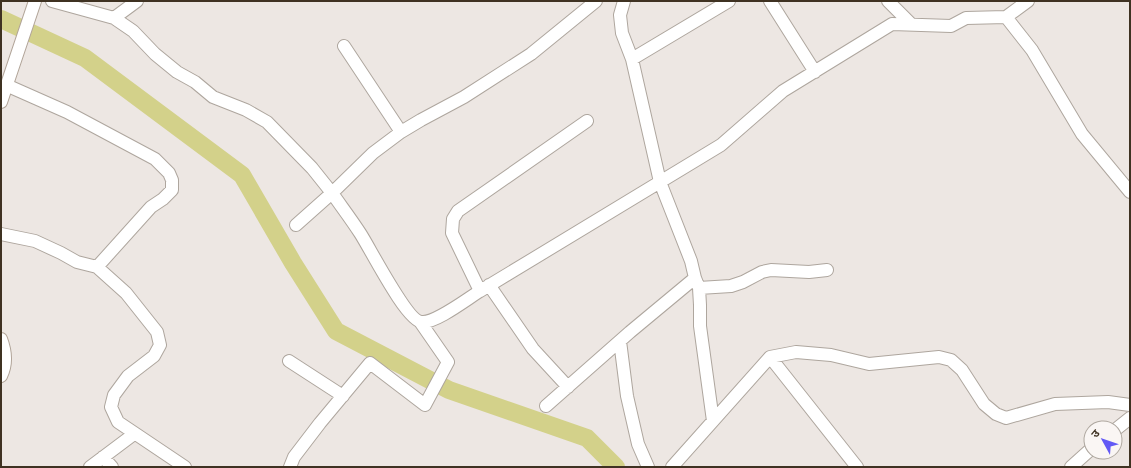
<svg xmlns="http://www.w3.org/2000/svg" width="1131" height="468" viewBox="0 0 1131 468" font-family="Barlow,'Noto Sans Devanagari',sans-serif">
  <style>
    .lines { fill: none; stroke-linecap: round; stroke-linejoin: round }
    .canal { stroke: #d3d18a; stroke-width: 18 }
    .street-casing { stroke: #aea69e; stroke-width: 14 }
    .secondary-casing { stroke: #b1a498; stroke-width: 14 }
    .street { stroke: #fff; stroke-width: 12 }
    .secondary { stroke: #fff; stroke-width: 12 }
  </style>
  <rect width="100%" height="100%" fill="#ede7e3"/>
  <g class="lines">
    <!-- canal -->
    <path class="canal" d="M 1,19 L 85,58 L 242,175 L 293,263 L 336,331 L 449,390 L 587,438 L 616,467"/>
    <defs>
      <path id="street" d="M 52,1 L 114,18 L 133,31 L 155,54 L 177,72 L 195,82 L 213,97 L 246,110 L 267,122 L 312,168 L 332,193 L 296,225
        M 624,1 L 620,15 L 622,33 L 632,59 L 660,182 L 691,261 L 695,278 L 699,288 L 700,305 L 700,326 L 713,421
        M 770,1 L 815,72
        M 888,1 L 911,24
        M 1006,17 L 1028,1
        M 114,18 L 137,1
        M 344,46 L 401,132
        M 632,59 L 729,1
        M 587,121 L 458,211 L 453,219 L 452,233 L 480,291 L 721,145 L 783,91 L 892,24 L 951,26 L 966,18 L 1006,17 L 1032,50 L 1082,134 L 1130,192
        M 1,234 L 35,241 L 61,253 L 77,262 L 97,267 L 151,207 L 163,199 L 172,190 L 172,180 L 169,173 L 155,159 L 67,112 L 6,85
        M 97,267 L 126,293 L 157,332 L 160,345 L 154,356 L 128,376 L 114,395 L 111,407 L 118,422 L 185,467
        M 489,285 L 533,349 L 568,387
        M 699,288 L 731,286 L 743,282 L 762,272 L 771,270 L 809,272 L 827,270
        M 480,291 C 467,299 436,323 422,322 C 407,322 370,248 360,233 C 351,219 341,206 332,193 L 373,153 L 401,132 L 421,120 L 464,97 L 531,54 L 596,1
        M 620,341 L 627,396 L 638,444 L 648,467
        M 770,357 L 857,467
        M 289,361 L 343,396
        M 546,406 L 630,332 L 695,278
        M 1115,430 L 1130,418
        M 103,457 L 112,467
        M 90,467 L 134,434
        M 290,467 L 294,457 L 320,423 L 370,363 L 425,405 L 448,362 L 421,323
        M 672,467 L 770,357 L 796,352 L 831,355 L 869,364 L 939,357 L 951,360 L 962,370 L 984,404 L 996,414 L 1006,418 L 1055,404 L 1108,402 L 1130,405
        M 1071,467 L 1091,449"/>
      <path id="secondary" d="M 1,102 L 35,1
        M 1,339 C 6,352 7,364 1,376"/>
    </defs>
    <!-- street casing -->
    <use href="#street" class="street-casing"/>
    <!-- secondary casing -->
    <use href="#secondary" class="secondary-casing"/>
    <!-- street -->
    <use href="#street" class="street"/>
    <!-- secondary -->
    <use href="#secondary" class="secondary"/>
  </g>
  <!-- border -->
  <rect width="1131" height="468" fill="none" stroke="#3f3222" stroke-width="4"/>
  <!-- north arrow -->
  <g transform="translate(1103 440) rotate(310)"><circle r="19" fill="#faf6f4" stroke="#afa8a0"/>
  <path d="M0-3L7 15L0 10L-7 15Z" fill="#6259f5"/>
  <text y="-6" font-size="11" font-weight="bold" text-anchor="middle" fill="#3f3222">उ</text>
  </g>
</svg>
